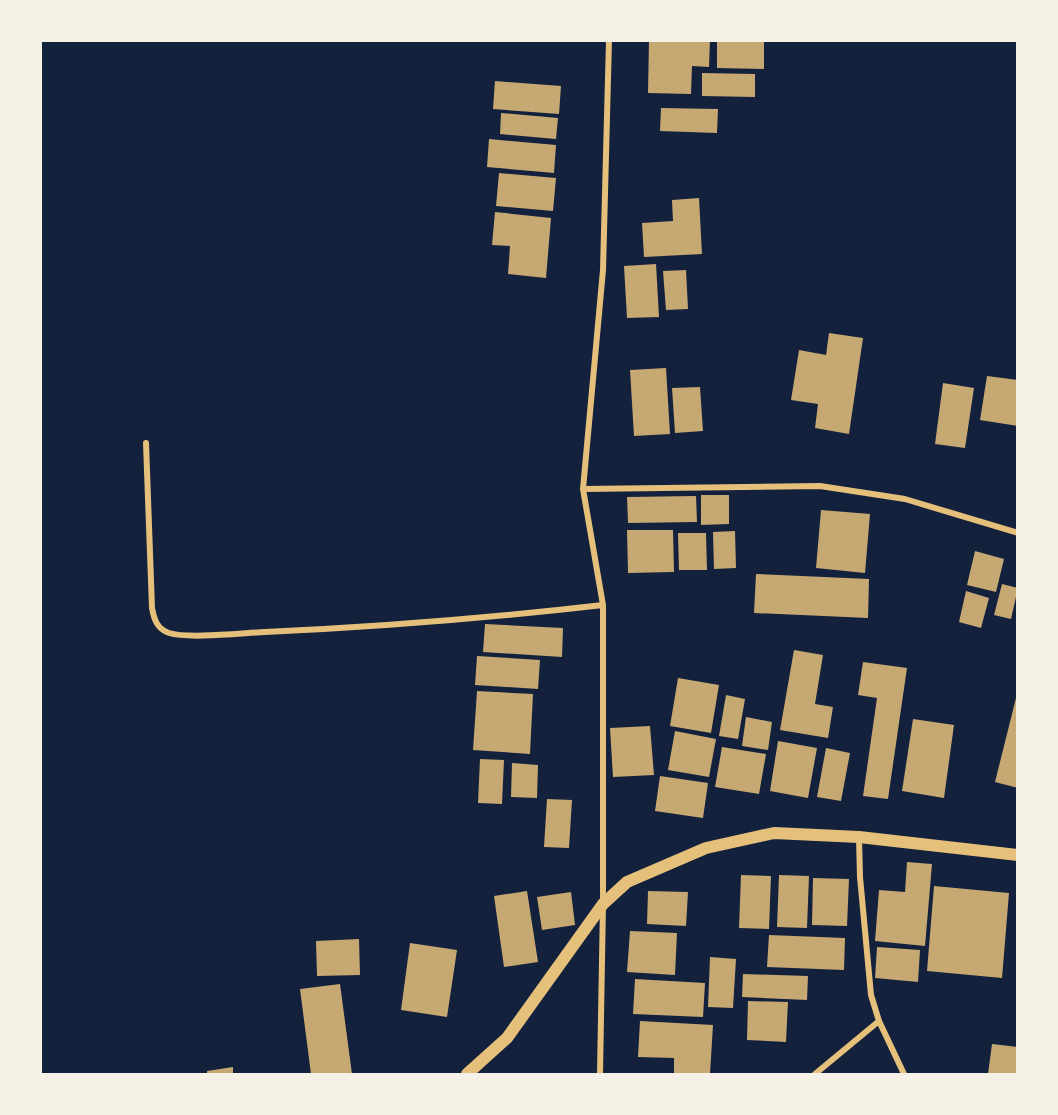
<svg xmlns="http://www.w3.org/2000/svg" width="1058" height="1115" viewBox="0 0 1058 1115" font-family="'Exo 2',sans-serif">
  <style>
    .building { fill: #c6a872 }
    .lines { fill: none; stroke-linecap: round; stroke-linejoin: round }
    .minor { stroke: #e5c07b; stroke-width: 6 }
    .secondary { stroke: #e5c07b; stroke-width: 12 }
  </style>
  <rect width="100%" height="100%" fill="#14213d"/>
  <!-- building -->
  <path class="building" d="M 649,40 L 710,40 L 709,67 L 692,66 L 691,94 L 648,93 Z
    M 717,40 L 764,40 L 764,69 L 717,68 Z
    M 702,73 L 755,74 L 755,97 L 702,96 Z
    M 495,81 L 561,86 L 559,114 L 493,109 Z
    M 661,108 L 718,109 L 717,133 L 660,131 Z
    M 501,113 L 558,118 L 556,139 L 500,134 Z
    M 489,139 L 556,145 L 554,173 L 487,167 Z
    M 499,173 L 556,178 L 553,211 L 496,206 Z
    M 699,198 L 702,254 L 644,257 L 642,223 L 673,221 L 672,200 Z
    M 495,212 L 551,218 L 546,278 L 508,274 L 510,246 L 492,245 Z
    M 656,264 L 659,317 L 627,318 L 624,266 Z
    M 686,270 L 688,309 L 666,310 L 663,271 Z
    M 829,333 L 863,338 L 849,434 L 815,428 L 818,404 L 791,400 L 799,350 L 826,355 Z
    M 666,368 L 670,434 L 634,436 L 630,370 Z
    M 987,376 L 1018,380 L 1018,426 L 980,420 Z
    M 943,383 L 974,388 L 965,448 L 935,444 Z
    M 700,387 L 703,431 L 675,433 L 672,388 Z
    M 701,495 L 729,495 L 729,524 L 701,525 Z
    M 696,496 L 697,522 L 628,523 L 627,497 Z
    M 821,510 L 870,514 L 865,573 L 816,568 Z
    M 627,530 L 673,530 L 674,572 L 628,573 Z
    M 735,531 L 736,568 L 714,569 L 713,532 Z
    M 678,533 L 706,533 L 707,570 L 679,570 Z
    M 975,551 L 1004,559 L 996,592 L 967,585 Z
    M 756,574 L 869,579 L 868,618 L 754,613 Z
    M 1002,584 L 1018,588 L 1011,619 L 994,615 Z
    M 966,591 L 989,598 L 981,628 L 959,622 Z
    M 485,624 L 563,628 L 562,657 L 483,652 Z
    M 794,650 L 823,655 L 815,704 L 833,707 L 828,738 L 780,730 Z
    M 477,656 L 540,660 L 538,689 L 475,685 Z
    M 863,662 L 907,668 L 888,799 L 863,796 L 877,698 L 858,695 Z
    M 678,678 L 719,685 L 711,733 L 670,726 Z
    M 477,691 L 533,694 L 530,754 L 473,750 Z
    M 1017,694 L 1018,695 L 1018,788 L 995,782 Z
    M 726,695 L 745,699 L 738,739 L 719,736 Z
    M 746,717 L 772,722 L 768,750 L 742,746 Z
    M 913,719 L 954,725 L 944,798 L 902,791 Z
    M 650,726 L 654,775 L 613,777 L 610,728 Z
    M 675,731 L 716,739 L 709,777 L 668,770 Z
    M 778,741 L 817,748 L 808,798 L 770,791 Z
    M 722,747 L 766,754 L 759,794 L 715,787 Z
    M 826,748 L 850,753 L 841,801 L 817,797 Z
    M 480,759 L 504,760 L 502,804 L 478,803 Z
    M 512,763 L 538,765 L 537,798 L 511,797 Z
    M 660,776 L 708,783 L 703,818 L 655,811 Z
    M 547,799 L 572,800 L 569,848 L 544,847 Z
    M 907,862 L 932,864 L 925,946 L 875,941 L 879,890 L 905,892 Z
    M 741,875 L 771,876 L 769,929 L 739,928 Z
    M 779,875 L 809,876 L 807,928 L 777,927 Z
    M 813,878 L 849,879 L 847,926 L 812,925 Z
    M 934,886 L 1009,893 L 1002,978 L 927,971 Z
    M 527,891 L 538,962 L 504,967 L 494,896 Z
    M 648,891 L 688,892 L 686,926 L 647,924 Z
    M 571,892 L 575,925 L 542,930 L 537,897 Z
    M 630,931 L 677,933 L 675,975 L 627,972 Z
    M 769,935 L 845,938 L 844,970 L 767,967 Z
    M 359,939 L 360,975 L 317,976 L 316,941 Z
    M 410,943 L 457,950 L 447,1017 L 401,1010 Z
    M 877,947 L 920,950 L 918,982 L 875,978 Z
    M 710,957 L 736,959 L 733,1008 L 708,1007 Z
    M 743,974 L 808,976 L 807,1000 L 742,997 Z
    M 635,979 L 705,983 L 703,1017 L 633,1014 Z
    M 340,984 L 352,1074 L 311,1074 L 300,989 Z
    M 748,1001 L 788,1002 L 786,1042 L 747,1040 Z
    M 640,1021 L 713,1025 L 710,1074 L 674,1074 L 674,1058 L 638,1057 Z
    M 992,1044 L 1018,1047 L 1018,1074 L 988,1074 Z
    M 233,1067 L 233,1074 L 207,1074 L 207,1071 Z"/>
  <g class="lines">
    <!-- minor -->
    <path class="minor" d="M 146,443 L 152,608 C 154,619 157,629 169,633 C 189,639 242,633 265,632 C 378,627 490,618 603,605
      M 583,489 L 820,486 L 905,499 L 1018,533
      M 859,838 L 860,877 L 871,995 L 879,1021 L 904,1074
      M 600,1074 L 603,904 L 603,605 L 583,489 L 603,270 L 609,40
      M 815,1074 L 879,1021"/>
    <!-- secondary -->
    <path class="secondary" d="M 467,1074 L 507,1038 L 603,904 L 627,882 L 706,848 L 774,833 L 859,837 L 1018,855"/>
  </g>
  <!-- border -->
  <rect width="1058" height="1115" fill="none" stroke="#f6f1e7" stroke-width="84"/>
</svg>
